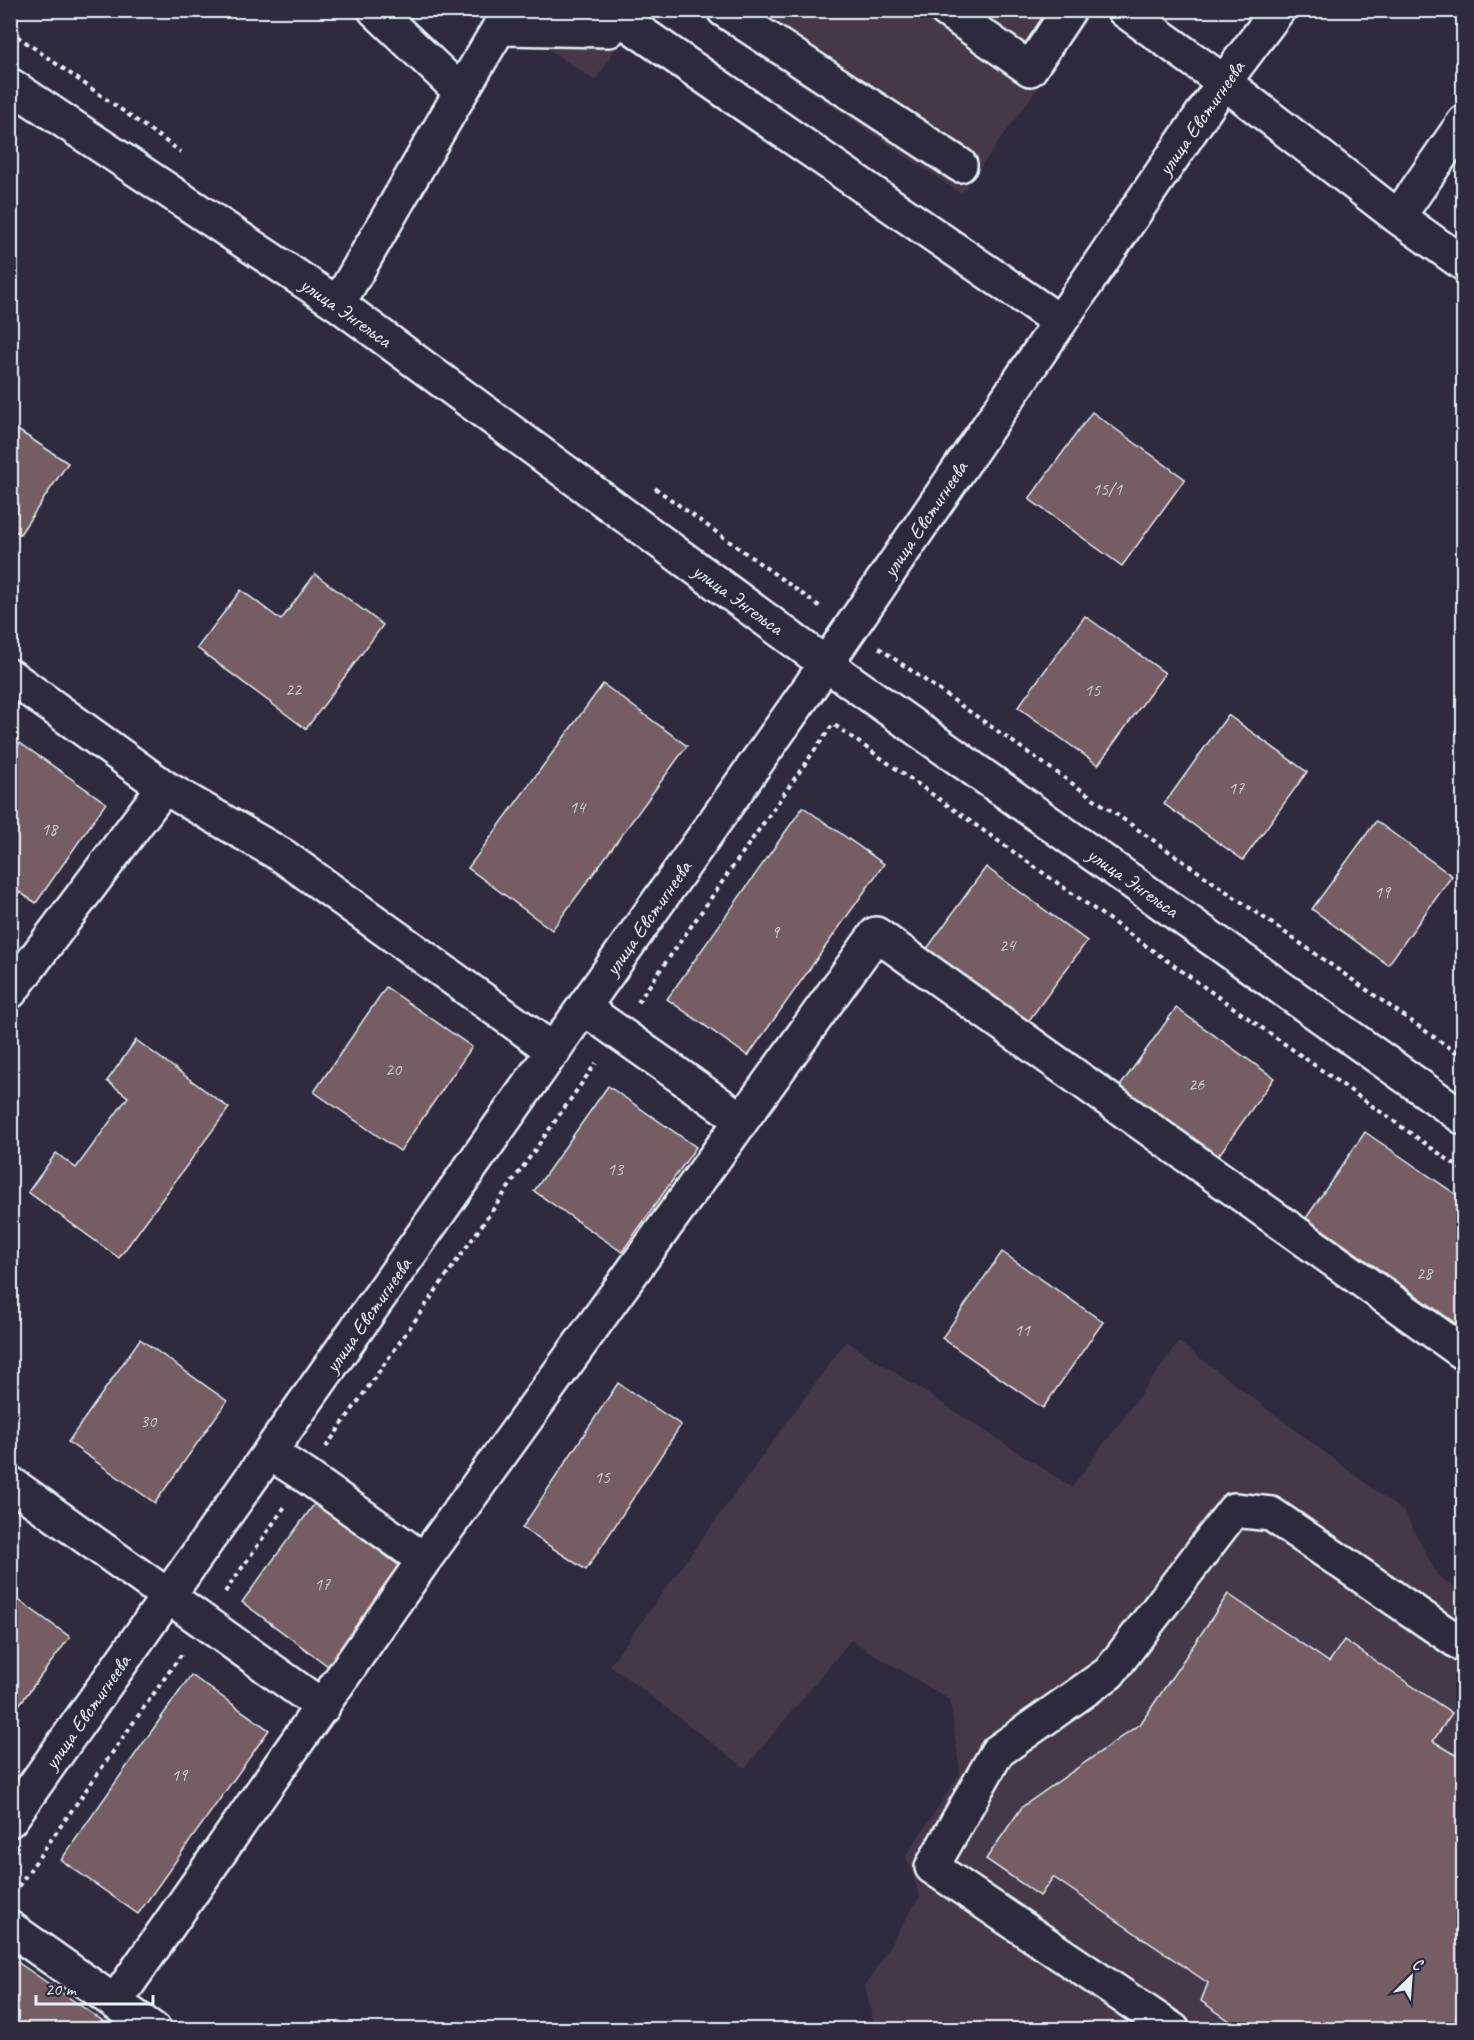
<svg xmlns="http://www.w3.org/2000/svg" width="1474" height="2040" viewBox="0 0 1474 2040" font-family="Caveat,sans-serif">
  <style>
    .built { fill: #443949 }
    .building { fill: #745d64; stroke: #e8f1f8; stroke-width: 1.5 }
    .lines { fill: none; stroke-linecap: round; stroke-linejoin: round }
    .minor-casing { stroke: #e8f1f8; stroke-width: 38 }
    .major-casing { stroke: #e8f1f8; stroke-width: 38 }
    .path { stroke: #e8f1f8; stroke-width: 4; stroke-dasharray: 4.5 4.5; stroke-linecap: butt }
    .minor { stroke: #2f2a3d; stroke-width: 33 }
    .major { stroke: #2f2a3d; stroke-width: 33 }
    .labels { text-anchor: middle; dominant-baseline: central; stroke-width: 4.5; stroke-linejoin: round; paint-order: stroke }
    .number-label { font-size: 18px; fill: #cbccd3 }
    .street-label { font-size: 21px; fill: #e8f1f8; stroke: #2f2a3d }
  </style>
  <rect width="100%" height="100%" fill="#2f2a3d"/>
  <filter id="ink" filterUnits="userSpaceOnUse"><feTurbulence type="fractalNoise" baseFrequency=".0167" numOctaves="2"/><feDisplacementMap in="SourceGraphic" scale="12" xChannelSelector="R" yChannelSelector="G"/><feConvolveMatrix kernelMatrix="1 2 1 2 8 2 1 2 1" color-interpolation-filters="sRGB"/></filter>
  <g filter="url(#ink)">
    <!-- built -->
    <path class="built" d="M 1091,10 L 1093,12 L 961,194 L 692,11 Z
      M 493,11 L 640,11 L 595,81 Z
      M 846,1341 L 1072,1487 L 1179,1342 L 1405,1513 L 1437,1575 L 1463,1594 L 1463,2029 L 875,2029 L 865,1986 L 920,1896 L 906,1856 L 960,1773 L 950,1700 L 851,1640 L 745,1768 L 610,1665 Z"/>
    <!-- building -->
    <path class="building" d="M 1464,183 L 1464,201 L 1455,195 Z
      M 1092,412 L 1185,479 L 1122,566 L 1029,499 Z
      M 10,425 L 68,463 L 20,534 L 10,528 Z
      M 315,574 L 383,625 L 306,729 L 197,648 L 241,590 L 281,620 Z
      M 1085,616 L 1165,673 L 1098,765 L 1018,707 Z
      M 603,684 L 687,746 L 552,930 L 468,868 Z
      M 1228,715 L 1307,772 L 1243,860 L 1164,804 Z
      M 20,743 L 106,803 L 36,903 L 10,886 L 10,757 Z
      M 803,807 L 884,864 L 748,1056 L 667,999 Z
      M 1376,821 L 1452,876 L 1388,965 L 1312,909 Z
      M 986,867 L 1087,941 L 1027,1023 L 926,950 Z
      M 386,987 L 472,1047 L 400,1151 L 314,1092 Z
      M 1176,1008 L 1274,1078 L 1216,1159 L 1118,1089 Z
      M 136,1040 L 229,1108 L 119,1258 L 28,1192 L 56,1153 L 76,1168 L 128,1097 L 107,1081 Z
      M 608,1086 L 696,1147 L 622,1252 L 534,1191 Z
      M 1365,1132 L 1464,1200 L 1464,1329 L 1306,1218 Z
      M 1002,1252 L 1103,1322 L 1043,1408 L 942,1338 Z
      M 140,1339 L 227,1401 L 155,1503 L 68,1442 Z
      M 618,1383 L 681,1425 L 586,1570 L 522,1528 Z
      M 315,1503 L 401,1567 L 328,1666 L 242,1602 Z
      M 10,1594 L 70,1637 L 10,1717 Z
      M 1228,1594 L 1329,1662 L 1344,1640 L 1452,1713 L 1433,1741 L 1464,1760 L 1464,1986 L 1453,2030 L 1243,2030 L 1201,2001 L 1208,1983 L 1053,1877 L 1040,1896 L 986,1859 L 1022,1807 L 1141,1723 Z
      M 191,1675 L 269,1730 L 138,1914 L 61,1860 Z
      M 10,1957 L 116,2030 L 10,2030 Z"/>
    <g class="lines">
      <defs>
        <path id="minor" d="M 724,10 L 960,165
          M 946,10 L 1030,69 L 1069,10
          M 1124,10 L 1224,82 L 1398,217 L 1464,264
          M 618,17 L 1060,322
          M 1224,82 L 1278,10
          M 10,85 L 338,304 L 826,664
          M 461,92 L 499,28 L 609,30 L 622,10
          M 1398,217 L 1464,122
          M 338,304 L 461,92 L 375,10
          M 10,676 L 164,787
          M 10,992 L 164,787 L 283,856 L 554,1051
          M 742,1120 L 876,934 L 1464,1353
          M 10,1483 L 323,1707
          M 424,1560 L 742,1120 L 584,1008
          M 10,1928 L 154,2030
          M 115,2002 L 424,1560 L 306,1476 L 270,1453
          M 1173,2030 L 932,1867 L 997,1752 L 1109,1673 L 1234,1510 L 1271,1514 L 1464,1646"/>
        <path id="major" d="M 826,664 L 1464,1118
          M 10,1820 L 826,664 L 1224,82"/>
      </defs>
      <!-- minor casing -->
      <use href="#minor" class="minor-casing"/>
      <!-- major casing -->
      <use href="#major" class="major-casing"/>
      <!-- path -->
      <path class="path" d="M 10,31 L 181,152
        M 655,488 L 822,608
        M 879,648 L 1464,1058
        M 638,1002 L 833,724 L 1464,1171
        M 326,1447 L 596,1063
        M 225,1592 L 286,1505
        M 13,1894 L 183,1652"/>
      <!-- minor -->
      <use href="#minor" class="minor"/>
      <!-- major -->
      <use href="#major" class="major"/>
    </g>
  </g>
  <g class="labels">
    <!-- number labels -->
    <g class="number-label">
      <text x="1107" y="489">15/1</text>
      <text x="293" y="689">22</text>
      <text x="1092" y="690">15</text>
      <text x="1236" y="788">17</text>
      <text x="577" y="807">14</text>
      <text x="49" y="829">18</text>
      <text x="1382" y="892">19</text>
      <text x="775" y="932">9</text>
      <text x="1007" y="945">24</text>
      <text x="393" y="1069">20</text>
      <text x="1196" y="1084">26</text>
      <text x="615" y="1169">13</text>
      <text x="1424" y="1273">28</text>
      <text x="1022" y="1330">11</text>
      <text x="148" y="1421">30</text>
      <text x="602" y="1477">15</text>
      <text x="322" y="1584">17</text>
      <text x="179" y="1775">19</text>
    </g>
    <!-- street labels -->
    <g class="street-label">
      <text transform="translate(1201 118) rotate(-55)">улица Евстигнеева</text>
      <text transform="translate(346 312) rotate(35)">улица Энгельса</text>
      <text transform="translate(925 519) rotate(-56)">улица Евстигнеева</text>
      <text transform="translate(738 599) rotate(36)">улица Энгельса</text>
      <text transform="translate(1133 882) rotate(35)">улица Энгельса</text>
      <text transform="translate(648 918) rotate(-55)">улица Евстигнеева</text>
      <text transform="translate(368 1315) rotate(-55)">улица Евстигнеева</text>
      <text transform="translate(87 1712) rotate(-55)">улица Евстигнеева</text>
    </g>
  </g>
  <!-- margin -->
  <rect width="1474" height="2040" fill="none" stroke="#2f2a3d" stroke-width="36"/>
  <rect x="18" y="18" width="1438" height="2004" fill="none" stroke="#e8f1f8" stroke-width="2" filter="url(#ink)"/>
  <!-- north arrow -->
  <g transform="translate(1411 1977) rotate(25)" stroke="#2f2a3d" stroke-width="4.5" paint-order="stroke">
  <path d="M0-4.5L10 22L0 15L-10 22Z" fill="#e8f1f8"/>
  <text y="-9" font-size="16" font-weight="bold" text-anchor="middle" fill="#e8f1f8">С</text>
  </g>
  <!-- scale -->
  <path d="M36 1995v9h117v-9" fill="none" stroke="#e8f1f8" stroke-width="3"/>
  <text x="45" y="1995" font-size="18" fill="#e8f1f8" stroke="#2f2a3d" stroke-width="4.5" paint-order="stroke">20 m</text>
</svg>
